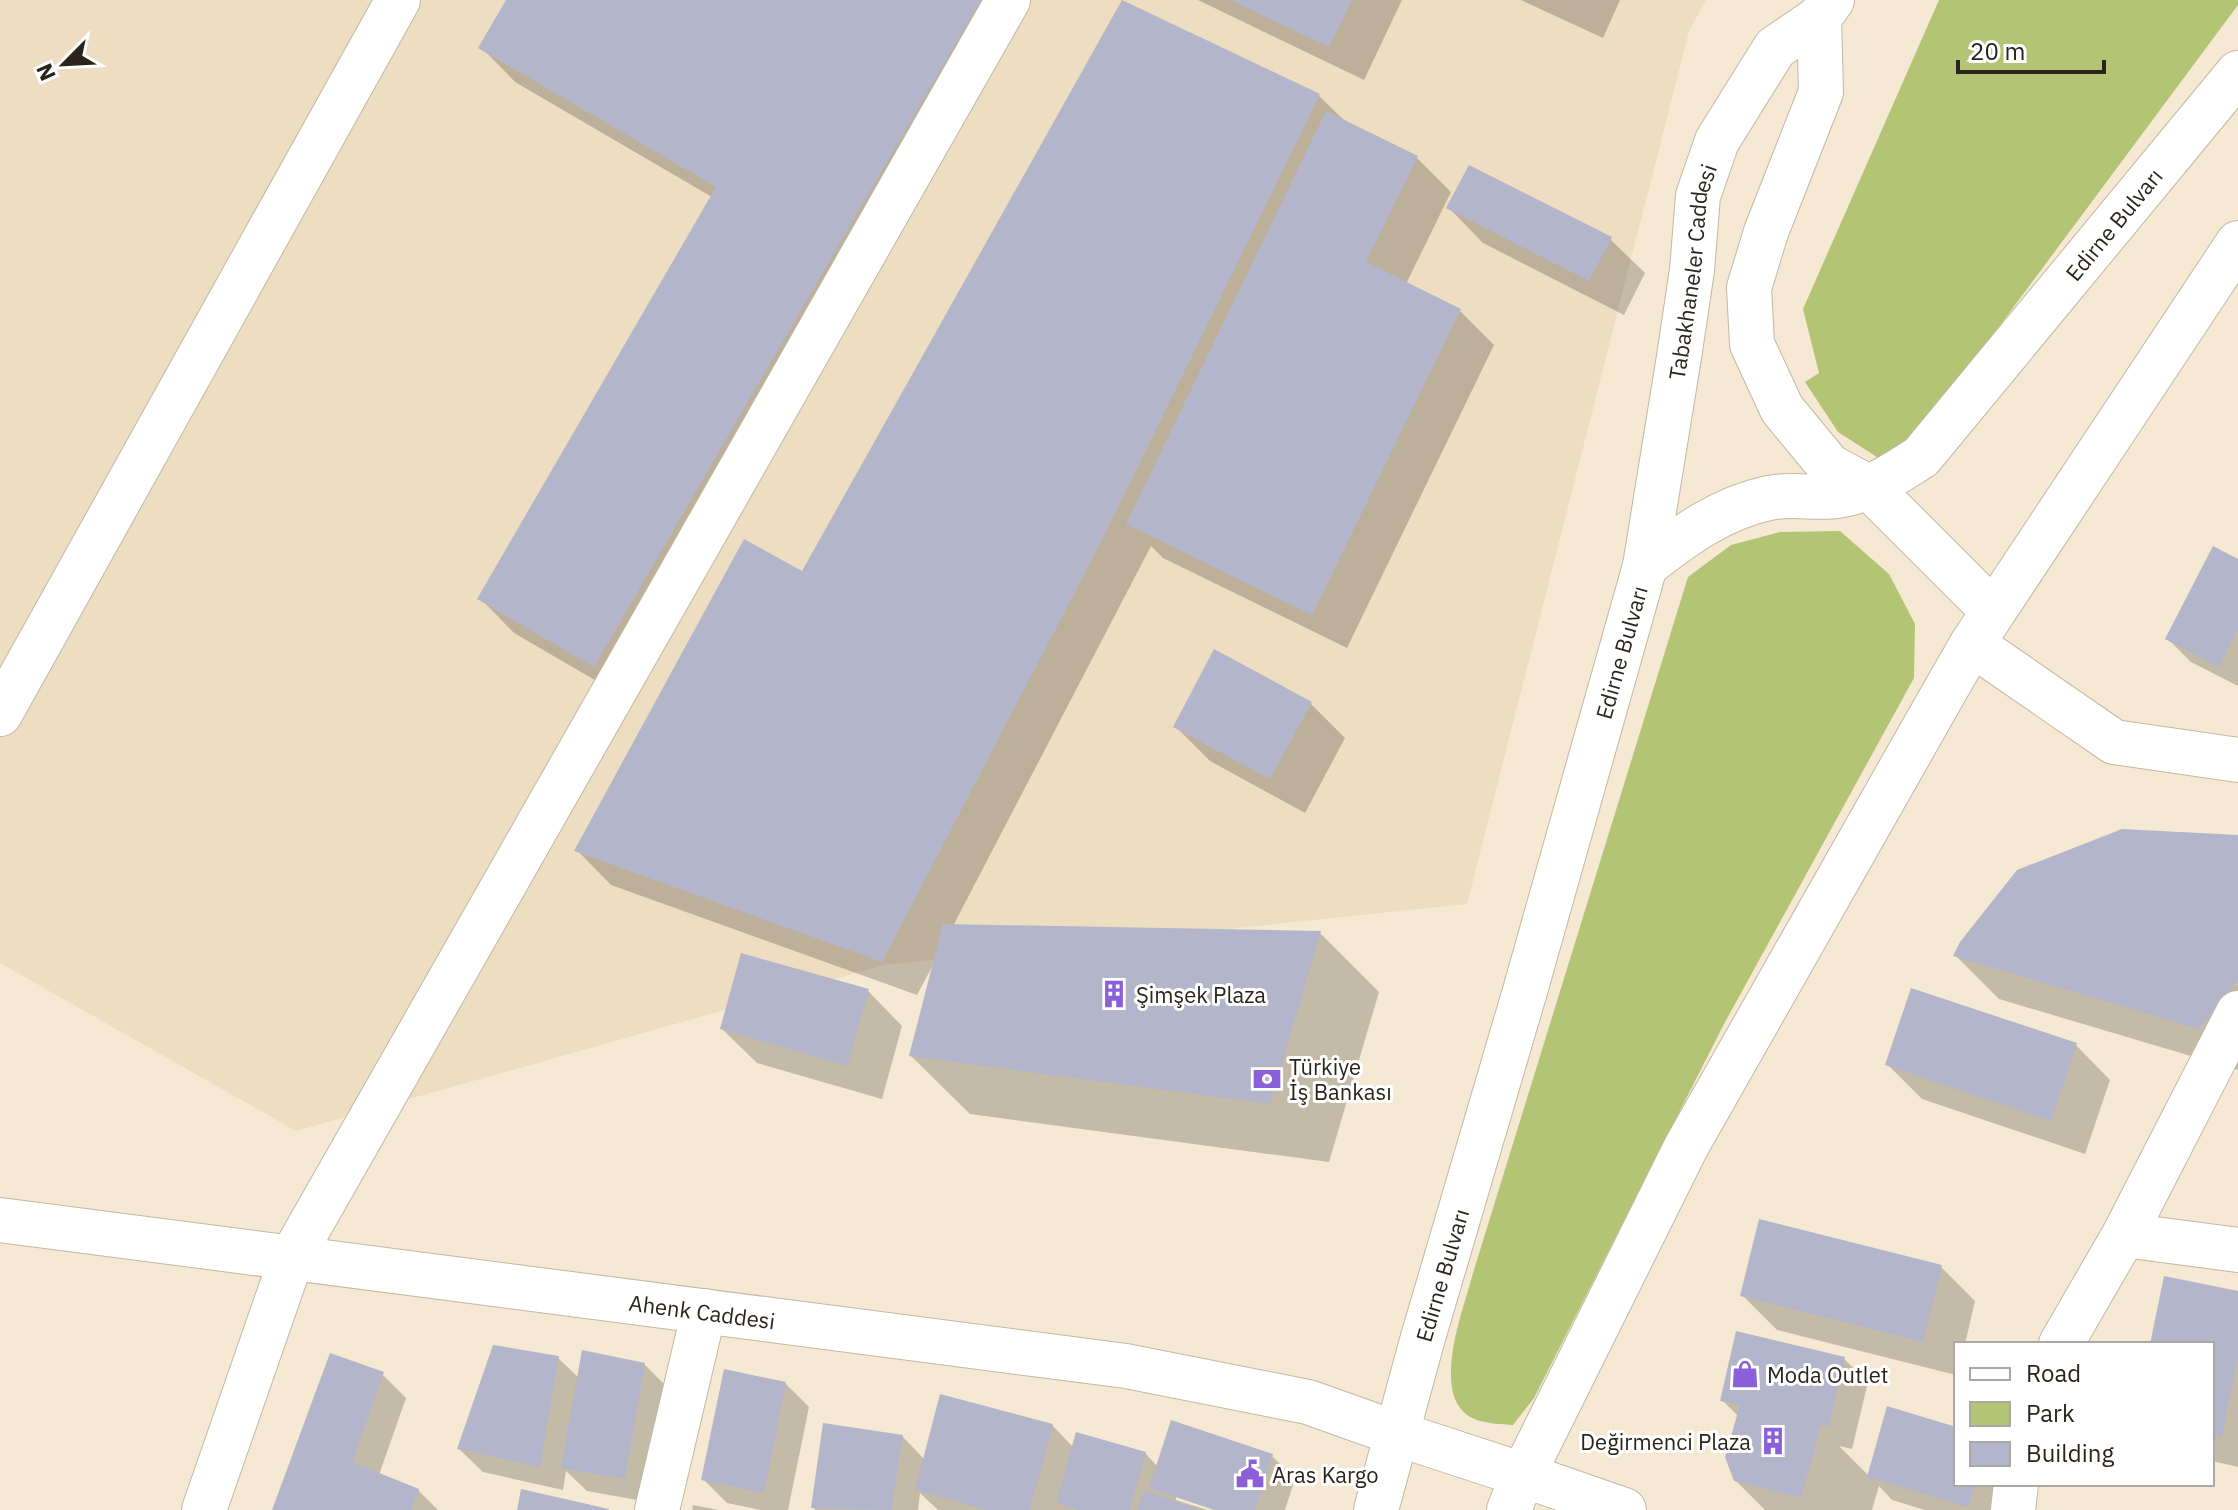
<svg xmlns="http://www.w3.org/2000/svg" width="2238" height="1510" viewBox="0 0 2238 1510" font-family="'IBM Plex Sans',sans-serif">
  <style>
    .built { fill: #edddc1 }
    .green { fill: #b4c475 }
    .shadow { fill: #0003 }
    .building { fill: #b3b5ca }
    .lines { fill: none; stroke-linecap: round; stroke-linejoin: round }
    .minor-casing { stroke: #c4b8a4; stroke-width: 46 }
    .tertiary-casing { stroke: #c4b8a4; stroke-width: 46 }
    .secondary-casing { stroke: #c4b8a4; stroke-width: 46 }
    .trunk-casing { stroke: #c4b8a4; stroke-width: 46 }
    .minor { stroke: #fff; stroke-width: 44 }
    .tertiary { stroke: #fff; stroke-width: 44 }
    .secondary { stroke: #fff; stroke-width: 44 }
    .trunk { stroke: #fff; stroke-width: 44 }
    .labels { text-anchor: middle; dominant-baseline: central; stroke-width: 6; stroke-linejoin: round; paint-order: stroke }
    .street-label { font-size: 22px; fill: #29251d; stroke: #fff }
    .poi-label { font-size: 22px; fill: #29251d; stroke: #fff; text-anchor: start }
  </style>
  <rect width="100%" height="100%" fill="#f5e9d3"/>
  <!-- built -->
  <path class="built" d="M 0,0 L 1706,0 L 1689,31 L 1467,904 L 884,965 L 296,1131 L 0,963 Z"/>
  <!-- green -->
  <path class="green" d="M 1939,0 L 2238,0 L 2238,5 L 1894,468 L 1838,432 L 1805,382 L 1819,373 L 1803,309 Z
    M 1840,531 L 1889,574 L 1915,624 L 1914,678 L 1724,1024 L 1534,1398 L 1513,1425 C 1502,1424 1488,1424 1477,1420 C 1426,1402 1464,1309 1473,1273 L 1688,577 L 1731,545 L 1780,532 Z"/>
  <!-- shadow -->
  <path class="shadow" d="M 508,0 L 1001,0 L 1022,21 L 629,700 L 514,633 L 480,598 L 712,197 L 515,82 L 481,47 Z
    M 1198,0 L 1402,0 L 1364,80 Z
    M 1521,0 L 1620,0 L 1603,38 Z
    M 1319,96 L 1348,124 L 1416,157 L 1451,192 L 1406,284 L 1459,310 L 1494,345 L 1347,648 L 1163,558 L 1151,546 L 953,926 L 1320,933 L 1379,992 L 1329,1162 L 970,1114 L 911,1056 L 933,965 L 917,995 L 611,885 L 577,850 L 803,574 Z
    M 1449,208 L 1610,239 L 1645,273 L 1624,315 L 1483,243 Z
    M 2238,561 L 2238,686 L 2191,662 L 2168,639 Z
    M 1310,703 L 1345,738 L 1305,813 L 1210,761 L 1176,727 Z
    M 2238,837 L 2238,1070 L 1999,999 L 1955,955 Z
    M 868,991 L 902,1026 L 882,1099 L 757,1063 L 722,1029 Z
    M 2076,1045 L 2110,1080 L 2085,1154 L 1922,1099 L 1887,1064 Z
    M 1940,1266 L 1975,1301 L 1965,1344 L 1956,1344 L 1956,1375 L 1777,1330 L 1742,1295 Z
    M 2238,1293 L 2238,1467 L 2212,1461 L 2212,1344 L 2152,1344 Z
    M 558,1358 L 579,1378 L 644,1364 L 668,1388 L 648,1502 L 587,1491 L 566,1471 L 563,1490 L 483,1472 L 459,1449 Z
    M 1844,1359 L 1868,1382 L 1852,1449 L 1839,1446 L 1869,1476 L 1956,1429 L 1956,1484 L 2005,1484 L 1997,1510 L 1925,1510 L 1892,1500 L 1879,1486 L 1872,1510 L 1765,1510 L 1735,1480 L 1739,1417 L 1722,1400 Z
    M 382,1374 L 406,1398 L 379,1475 L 418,1490 L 438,1510 L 275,1510 Z
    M 786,1384 L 809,1407 L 788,1510 L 761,1510 L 727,1503 L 703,1479 Z
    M 1052,1425 L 1073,1447 L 1145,1453 L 1158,1467 L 1272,1456 L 1295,1479 L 1285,1510 L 1220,1510 L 1176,1495 L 1176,1500 L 1208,1510 L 938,1510 L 920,1493 L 918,1510 L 815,1510 L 813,1507 L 902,1436 L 925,1460 Z
    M 693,1505 L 719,1510 L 692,1510 Z"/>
  <!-- building -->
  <path class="building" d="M 506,0 L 981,0 L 594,667 L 477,599 L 716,187 L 478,48 Z
    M 1122,0 L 1320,94 L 1103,538 L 882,962 L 574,851 L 744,539 L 802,571 Z
    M 1231,0 L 1352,0 L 1329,47 Z
    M 1326,111 L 1418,156 L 1366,262 L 1461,309 L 1312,615 L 1126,524 Z
    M 1469,165 L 1612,237 L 1589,281 L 1446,208 Z
    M 2213,546 L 2238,559 L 2238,629 L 2219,667 L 2165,639 Z
    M 1214,649 L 1312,702 L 1270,779 L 1173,727 Z
    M 2122,829 L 2238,835 L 2238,980 L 2199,1029 L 1953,956 L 1960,942 L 2017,870 Z
    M 943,924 L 1321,931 L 1270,1104 L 909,1056 Z
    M 741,953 L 869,989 L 847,1066 L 720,1029 Z
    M 1911,988 L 2077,1043 L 2051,1121 L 1885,1065 Z
    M 1759,1219 L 1942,1265 L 1923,1342 L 1740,1296 Z
    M 2164,1276 L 2238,1291 L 2238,1357 L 2222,1437 L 2212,1435 L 2212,1344 L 2150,1344 Z
    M 1736,1331 L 1845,1357 L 1829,1427 L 1821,1425 L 1801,1498 L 1734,1481 L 1725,1457 L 1740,1405 L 1720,1401 Z
    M 493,1345 L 559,1356 L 540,1467 L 457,1449 Z
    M 582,1350 L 645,1363 L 625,1479 L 561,1468 Z
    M 330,1353 L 384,1372 L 352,1462 L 419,1489 L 411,1510 L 272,1510 Z
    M 724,1369 L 786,1382 L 764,1493 L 701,1480 Z
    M 940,1394 L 1053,1424 L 1030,1510 L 988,1510 L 915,1490 Z
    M 1887,1406 L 1956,1427 L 1956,1484 L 1975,1484 L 1968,1507 L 1867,1477 Z
    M 1171,1420 L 1273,1454 L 1255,1510 L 1214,1510 L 1149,1488 Z
    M 823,1423 L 903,1435 L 891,1510 L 811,1508 Z
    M 1076,1432 L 1146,1452 L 1130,1510 L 1079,1510 L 1056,1503 Z
    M 521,1489 L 609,1509 L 609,1510 L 517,1510 Z
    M 1144,1490 L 1200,1510 L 1137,1510 Z"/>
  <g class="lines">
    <defs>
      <path id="minor" d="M 1972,644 L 2114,742 L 2238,760
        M 0,714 L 398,0
        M 2124,1235 L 2238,1250
        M 2061,1344 L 2124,1235 L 2238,1013
        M 1523,1475 L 1624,1510
        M 204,1510 L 292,1257 L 1008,0
        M 657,1510 L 704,1311
        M 2013,1510 L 2016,1484"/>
      <g id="tertiary">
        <path d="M 1819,18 L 1821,92 L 1766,232 L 1749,288 L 1752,344 L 1782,409 L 1829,466 L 1870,488 L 1993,611"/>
        <path id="s1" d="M 1645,566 L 1679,357 L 1692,270 L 1698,196 L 1717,141 L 1775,48 L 1819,18 L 1832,0"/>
        <path id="s2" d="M 0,1220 L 1126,1366 L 1308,1402 L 1398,1434"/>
      </g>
      <path id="secondary" d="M 1398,1434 L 1523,1475"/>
      <g id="trunk">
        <path id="s3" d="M 1376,1510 L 1422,1341 L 1525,991 L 1645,566 C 1683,536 1721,508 1769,498 C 1792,493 1815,499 1837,496 C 1870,491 1894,474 1921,457 L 2238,73"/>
        <path d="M 1509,1510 L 1523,1475 L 1686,1147 L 1946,689 L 1972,644 L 2238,243"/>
      </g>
    </defs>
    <!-- minor casing -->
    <use href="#minor" class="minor-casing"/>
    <!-- tertiary casing -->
    <use href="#tertiary" class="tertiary-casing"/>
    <!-- secondary casing -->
    <use href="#secondary" class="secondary-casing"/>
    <!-- trunk casing -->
    <use href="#trunk" class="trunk-casing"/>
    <!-- minor -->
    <use href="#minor" class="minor"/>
    <!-- tertiary -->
    <use href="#tertiary" class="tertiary"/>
    <!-- secondary -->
    <use href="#secondary" class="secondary"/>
    <!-- trunk -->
    <use href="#trunk" class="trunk"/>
  </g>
  <!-- icons -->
  <defs>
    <symbol id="building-bare" viewBox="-9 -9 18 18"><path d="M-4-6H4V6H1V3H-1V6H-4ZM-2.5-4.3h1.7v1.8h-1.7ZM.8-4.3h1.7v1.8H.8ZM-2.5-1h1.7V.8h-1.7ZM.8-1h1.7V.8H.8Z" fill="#8b5fd9" stroke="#fff" stroke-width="2.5" paint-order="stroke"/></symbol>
    <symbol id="bank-bare" viewBox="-9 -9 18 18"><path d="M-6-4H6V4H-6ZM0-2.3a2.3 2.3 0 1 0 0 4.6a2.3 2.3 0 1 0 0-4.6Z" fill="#8b5fd9" stroke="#fff" stroke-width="2.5" paint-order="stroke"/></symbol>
    <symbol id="shop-bare" viewBox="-9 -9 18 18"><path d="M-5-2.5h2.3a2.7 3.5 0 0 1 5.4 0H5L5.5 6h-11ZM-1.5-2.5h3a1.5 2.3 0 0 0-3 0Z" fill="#8b5fd9" stroke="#fff" stroke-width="2.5" paint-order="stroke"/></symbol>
    <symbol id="civic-bare" viewBox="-9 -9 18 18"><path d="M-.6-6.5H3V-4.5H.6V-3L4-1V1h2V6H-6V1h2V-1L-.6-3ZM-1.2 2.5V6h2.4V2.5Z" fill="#8b5fd9" stroke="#fff" stroke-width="2.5" paint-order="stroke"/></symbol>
  </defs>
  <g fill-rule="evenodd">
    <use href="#building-bare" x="1094" y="974" width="40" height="40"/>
    <use href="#bank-bare" x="1247" y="1059" width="40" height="40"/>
    <use href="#shop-bare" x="1725" y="1354" width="40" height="40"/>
    <use href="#building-bare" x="1753" y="1421" width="40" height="40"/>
    <use href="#civic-bare" x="1230" y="1454" width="40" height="40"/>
  </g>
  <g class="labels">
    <!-- street labels -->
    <g class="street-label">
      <text stroke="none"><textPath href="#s3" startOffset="1588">Edirne Bulvarı</textPath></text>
      <text stroke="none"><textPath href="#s1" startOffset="298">Tabakhaneler Caddesi</textPath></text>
      <text stroke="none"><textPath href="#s3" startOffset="892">Edirne Bulvarı</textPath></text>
      <text stroke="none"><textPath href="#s3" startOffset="244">Edirne Bulvarı</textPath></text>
      <text stroke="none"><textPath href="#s2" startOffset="708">Ahenk Caddesi</textPath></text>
    </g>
    <!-- poi labels -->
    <g class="poi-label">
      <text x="1136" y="994">Şimşek Plaza</text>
      <text x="1289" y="1066">Türkiye<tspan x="1289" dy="25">İş Bankası</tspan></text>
      <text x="1767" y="1374">Moda Outlet</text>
      <text x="1751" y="1441" text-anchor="end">Değirmenci Plaza</text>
      <text x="1272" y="1474">Aras Kargo</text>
    </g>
  </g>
  <!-- legend -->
  <rect x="1954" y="1342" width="260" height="144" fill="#ffffff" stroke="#a9a8a5" stroke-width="2"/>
  <rect x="1970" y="1368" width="40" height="12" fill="#ffffff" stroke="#a9a8a5" stroke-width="2"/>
  <text x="2026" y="1382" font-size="24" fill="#29251d">Road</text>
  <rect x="1970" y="1402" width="40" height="24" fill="#b4c475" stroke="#a9a8a5" stroke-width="2"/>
  <text x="2026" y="1422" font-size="24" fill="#29251d">Park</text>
  <rect x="1970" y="1442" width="40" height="24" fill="#b3b5ca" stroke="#a9a8a5" stroke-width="2"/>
  <text x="2026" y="1462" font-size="24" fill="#29251d">Building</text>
  <!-- north arrow -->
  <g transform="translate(64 64) rotate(246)" stroke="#ffffff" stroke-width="6" paint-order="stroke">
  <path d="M0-6L14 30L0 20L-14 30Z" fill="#29251d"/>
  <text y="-12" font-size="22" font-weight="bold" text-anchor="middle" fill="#29251d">N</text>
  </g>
  <!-- scale -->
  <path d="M1958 60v12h146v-12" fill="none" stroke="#29251d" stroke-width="4"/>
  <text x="1970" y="60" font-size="24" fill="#29251d" stroke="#ffffff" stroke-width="6" paint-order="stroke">20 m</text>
</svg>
